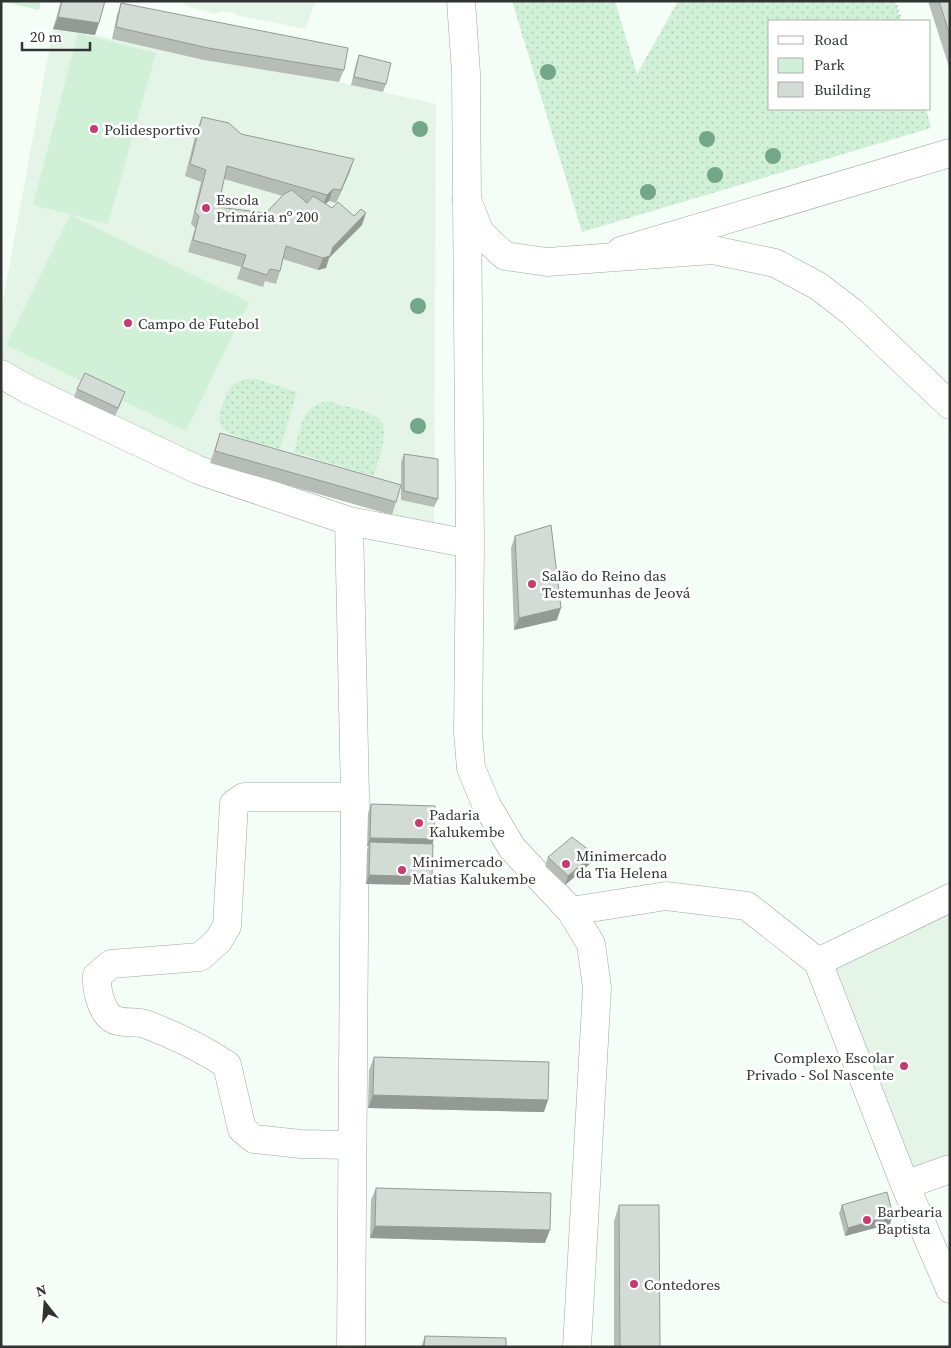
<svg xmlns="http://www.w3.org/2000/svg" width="951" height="1348" viewBox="0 0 951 1348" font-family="'Source Serif 4',serif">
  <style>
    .built { fill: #e4f5e7 }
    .grass { fill: url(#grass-dots) }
    .park { fill: #d0f1d8 }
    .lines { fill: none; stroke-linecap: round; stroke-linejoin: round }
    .minor-casing { stroke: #9ea7a0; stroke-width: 29 }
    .major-casing { stroke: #9ea7a0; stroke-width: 29 }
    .path { stroke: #aeb6af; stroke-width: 3; stroke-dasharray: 1 4; stroke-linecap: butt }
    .minor { stroke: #fff; stroke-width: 28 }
    .major { stroke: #fff; stroke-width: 28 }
    .tree { fill: #74a689 }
    .wall { fill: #b5bdb6; fill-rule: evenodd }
    .shaded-wall { fill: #939a94 }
    .building { fill: #d2dcd4; stroke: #939a94 }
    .poi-dot { fill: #c73c70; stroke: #fff; stroke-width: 2 }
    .labels { text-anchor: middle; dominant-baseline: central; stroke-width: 5; stroke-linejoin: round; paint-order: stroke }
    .poi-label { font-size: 15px; fill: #313532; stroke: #fff; text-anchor: start }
  </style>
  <defs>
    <pattern id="grass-dots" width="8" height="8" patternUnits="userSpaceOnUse" patternTransform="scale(1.25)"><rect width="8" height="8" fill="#d0f1d8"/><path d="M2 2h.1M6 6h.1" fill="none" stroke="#b3cfba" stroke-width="1.8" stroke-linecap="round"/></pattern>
  </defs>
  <rect width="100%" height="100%" fill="#f4fef6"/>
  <!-- built -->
  <path class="built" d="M 185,1 L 315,1 L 306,29 L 236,15 L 233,12 L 220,11 L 215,14 L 184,5 Z
    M 53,29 L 95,35 L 204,60 L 339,82 L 436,104 L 434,527 L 210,463 L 1,360 L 1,311 Z
    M 950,898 L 950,1169 L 905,1185 L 818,962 Z"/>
  <!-- grass -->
  <path class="grass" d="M 512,1 L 615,1 L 637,74 L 678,1 L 895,1 L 901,21 L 770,21 L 770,109 L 926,109 L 931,128 L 582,232 Z
    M 247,379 L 257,379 L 297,392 L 280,449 C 267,445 224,437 220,424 C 217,416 222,406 225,398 C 230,385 234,382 247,379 Z
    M 328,401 C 389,419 393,412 374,476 L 294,452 C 301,428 300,406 328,401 Z"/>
  <!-- park -->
  <path class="park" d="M 1,1 L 41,1 L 39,10 Z
    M 78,33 L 156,53 L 108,224 L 33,205 Z
    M 70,215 L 249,302 L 186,431 L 6,345 Z"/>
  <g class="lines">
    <defs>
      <path id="minor" d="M 467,200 L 470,544 L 468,733 L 471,768 L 486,804 L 512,848 L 571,911 L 591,944 L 597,988 L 577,1347
        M 621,251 L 950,153
        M 1,374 L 29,390 L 198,470 L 349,521 L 470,544
        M 349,521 L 355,797 L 351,1347
        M 571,911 L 666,896 L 747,906 L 818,962 L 905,1185 L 950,1289
        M 818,962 L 950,898
        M 352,1145 L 301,1144 L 254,1139 L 242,1129 L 227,1065 C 202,1048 174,1035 145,1024 C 133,1020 117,1026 108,1015 C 100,1005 96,988 97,976 L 111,964 L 200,957 L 218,941 L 227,926 L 234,804 L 244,797 L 355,797
        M 905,1185 L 950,1169"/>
      <path id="major" d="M 461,1 L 466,73 L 467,200 L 480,233 L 505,256 L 547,262 L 713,250 L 775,263 L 818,286 L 852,312 L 950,405"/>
    </defs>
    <!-- minor casing -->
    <use href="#minor" class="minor-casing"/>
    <!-- major casing -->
    <use href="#major" class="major-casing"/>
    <!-- path -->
    <path class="path" d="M 895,1 L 901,21"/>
    <!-- minor -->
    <use href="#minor" class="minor"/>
    <!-- major -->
    <use href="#major" class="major"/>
  </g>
  <!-- trees -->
  <g class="tree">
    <circle cx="548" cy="72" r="8"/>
    <circle cx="420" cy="129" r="8"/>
    <circle cx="707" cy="139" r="8"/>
    <circle cx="773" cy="156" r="8"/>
    <circle cx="715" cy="175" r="8"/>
    <circle cx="648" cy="192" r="8"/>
    <circle cx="418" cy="306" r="8"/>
    <circle cx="418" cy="426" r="8"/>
  </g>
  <!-- wall -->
  <path class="wall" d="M 61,1 L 105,1 L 95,35 L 53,29 Z
    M 928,1 L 950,1 L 950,70 Z
    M 121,3 L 344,70 L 339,82 L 204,60 L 112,39 L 117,15 Z
    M 359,55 L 386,84 L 383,92 L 351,85 L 356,64 Z
    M 202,117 L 241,134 L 350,171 L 336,203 L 329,201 L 325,204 L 362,225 L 329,258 L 326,268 L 318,270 L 283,259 L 280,271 L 276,284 L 265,281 L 263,287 L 237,279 L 241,267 L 188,252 L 195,228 L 191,224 L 201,182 L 185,176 L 197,129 ZM 224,179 L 283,196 L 266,213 L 218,207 Z
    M 77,389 L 125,392 L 115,416 L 74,397 Z
    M 220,433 L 396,502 L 392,515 L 210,463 Z
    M 404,454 L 438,499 L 434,507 L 401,500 L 401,462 Z
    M 515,536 L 557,620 L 514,630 L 511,548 Z
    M 371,804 L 432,844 L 432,877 L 429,885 L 366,884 L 367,850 L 368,846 L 367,846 L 368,813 Z
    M 594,854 L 591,863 L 565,885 L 545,866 L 548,857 Z
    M 374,1057 L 544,1112 L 368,1108 L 369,1070 Z
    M 376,1188 L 545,1243 L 370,1238 L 371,1200 Z
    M 619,1205 L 660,1347 L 614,1347 L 614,1221 Z
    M 842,1205 L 890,1224 L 845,1236 L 839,1213 Z
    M 425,1336 L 506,1347 L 421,1347 Z"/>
  <!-- shaded-wall -->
  <path class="shaded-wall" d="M 58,17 L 99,23 L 95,35 L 53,29 Z
    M 354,159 L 350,171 L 336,203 L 341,190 Z
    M 333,189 L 329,201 L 322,207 L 327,195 Z
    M 366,213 L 362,225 L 329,258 L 326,268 L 318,270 L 323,258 Z
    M 125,392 L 122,400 L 115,416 L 118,408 Z
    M 561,608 L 557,620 L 514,630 L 519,618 Z
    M 370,838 L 434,839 L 431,848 L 370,842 L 368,846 L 367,846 Z
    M 594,854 L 591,863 L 565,885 L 568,876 Z
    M 369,875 L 432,877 L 429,885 L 366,884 Z
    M 373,1095 L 548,1100 L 544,1112 L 368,1108 Z
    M 893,1215 L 890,1224 L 845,1236 L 848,1228 Z
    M 375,1226 L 550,1230 L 545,1243 L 370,1238 Z"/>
  <!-- building -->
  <path class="building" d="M 62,1 L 105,1 L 99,23 L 58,17 Z
    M 939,1 L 950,1 L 950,36 Z
    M 121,3 L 348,48 L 344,70 L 208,48 L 116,27 Z
    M 359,55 L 391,63 L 386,84 L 354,77 Z
    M 202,117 L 229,123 L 241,134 L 354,159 L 341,190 L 333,189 L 327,195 L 227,166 L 218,207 L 266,213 L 284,194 L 292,190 L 307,203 L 313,196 L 332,208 L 338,202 L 354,216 L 361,209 L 366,213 L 333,247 L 330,256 L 323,258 L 286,246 L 280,271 L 270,269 L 267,275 L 242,267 L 246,255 L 193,240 L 199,216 L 195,212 L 206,170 L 190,164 Z
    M 85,373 L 125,392 L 118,408 L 77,389 Z
    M 220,433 L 401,485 L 396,502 L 215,451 Z
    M 404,454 L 438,459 L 438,499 L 404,491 Z
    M 551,525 L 561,608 L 519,618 L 515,536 Z
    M 371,804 L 435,806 L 434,839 L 370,838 Z
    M 572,837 L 594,854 L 568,876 L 548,857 Z
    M 370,842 L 433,844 L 432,877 L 369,875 Z
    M 374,1057 L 549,1062 L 548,1100 L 373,1095 Z
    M 376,1188 L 551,1193 L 550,1230 L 375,1226 Z
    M 887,1192 L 893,1215 L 848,1228 L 842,1205 Z
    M 619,1205 L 659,1205 L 660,1347 L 620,1347 Z
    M 425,1336 L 506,1338 L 506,1347 L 424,1347 Z"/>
  <!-- markers -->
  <g class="poi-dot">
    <circle cx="94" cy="129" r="5"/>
    <circle cx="206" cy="208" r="5"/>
    <circle cx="128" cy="323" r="5"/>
    <circle cx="532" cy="584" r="5"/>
    <circle cx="419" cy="823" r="5"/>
    <circle cx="566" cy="864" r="5"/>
    <circle cx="402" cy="870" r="5"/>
    <circle cx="904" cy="1066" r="5"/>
    <circle cx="867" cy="1220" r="5"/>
    <circle cx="634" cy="1284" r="5"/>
  </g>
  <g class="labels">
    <!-- poi labels -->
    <g class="poi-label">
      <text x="104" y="129">Polidesportivo</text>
      <text x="216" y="199">Escola<tspan x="216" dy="17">Primária nº 200</tspan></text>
      <text x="138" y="323">Campo de Futebol</text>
      <text x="542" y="575">Salão do Reino das<tspan x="542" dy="17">Testemunhas de Jeová</tspan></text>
      <text x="429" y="814">Padaria<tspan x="429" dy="17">Kalukembe</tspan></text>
      <text x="576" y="855">Minimercado<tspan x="576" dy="17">da Tia Helena</tspan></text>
      <text x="412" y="861">Minimercado<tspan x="412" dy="17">Matias Kalukembe</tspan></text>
      <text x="894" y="1057" text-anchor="end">Complexo Escolar<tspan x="894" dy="17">Privado - Sol Nascente</tspan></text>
      <text x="877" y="1211">Barbearia<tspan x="877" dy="17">Baptista</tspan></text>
      <text x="644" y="1284">Contedores</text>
    </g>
  </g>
  <!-- border -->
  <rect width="951" height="1348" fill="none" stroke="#313532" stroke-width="5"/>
  <!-- legend -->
  <rect x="768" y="20" width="162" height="90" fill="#ffffff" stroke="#adaead"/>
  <rect x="778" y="36" width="25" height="8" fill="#ffffff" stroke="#adaead"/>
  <text x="814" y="45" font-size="15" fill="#313532">Road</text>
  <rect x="778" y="58" width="25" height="15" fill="#d0f1d8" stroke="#adaead"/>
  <text x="814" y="70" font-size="15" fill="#313532">Park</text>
  <rect x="778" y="82" width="25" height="15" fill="#d2dcd4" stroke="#adaead"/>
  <text x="814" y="95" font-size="15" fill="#313532">Building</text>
  <!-- north arrow -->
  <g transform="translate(45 1303) rotate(343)" stroke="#ffffff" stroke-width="4" paint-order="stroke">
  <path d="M0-4L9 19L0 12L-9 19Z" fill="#313532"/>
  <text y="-8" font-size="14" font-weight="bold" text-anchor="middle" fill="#313532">N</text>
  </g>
  <!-- scale -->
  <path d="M22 42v8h68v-8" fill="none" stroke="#313532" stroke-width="2.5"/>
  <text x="30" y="42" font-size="15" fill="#313532" stroke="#ffffff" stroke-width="4" paint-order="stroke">20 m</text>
</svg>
